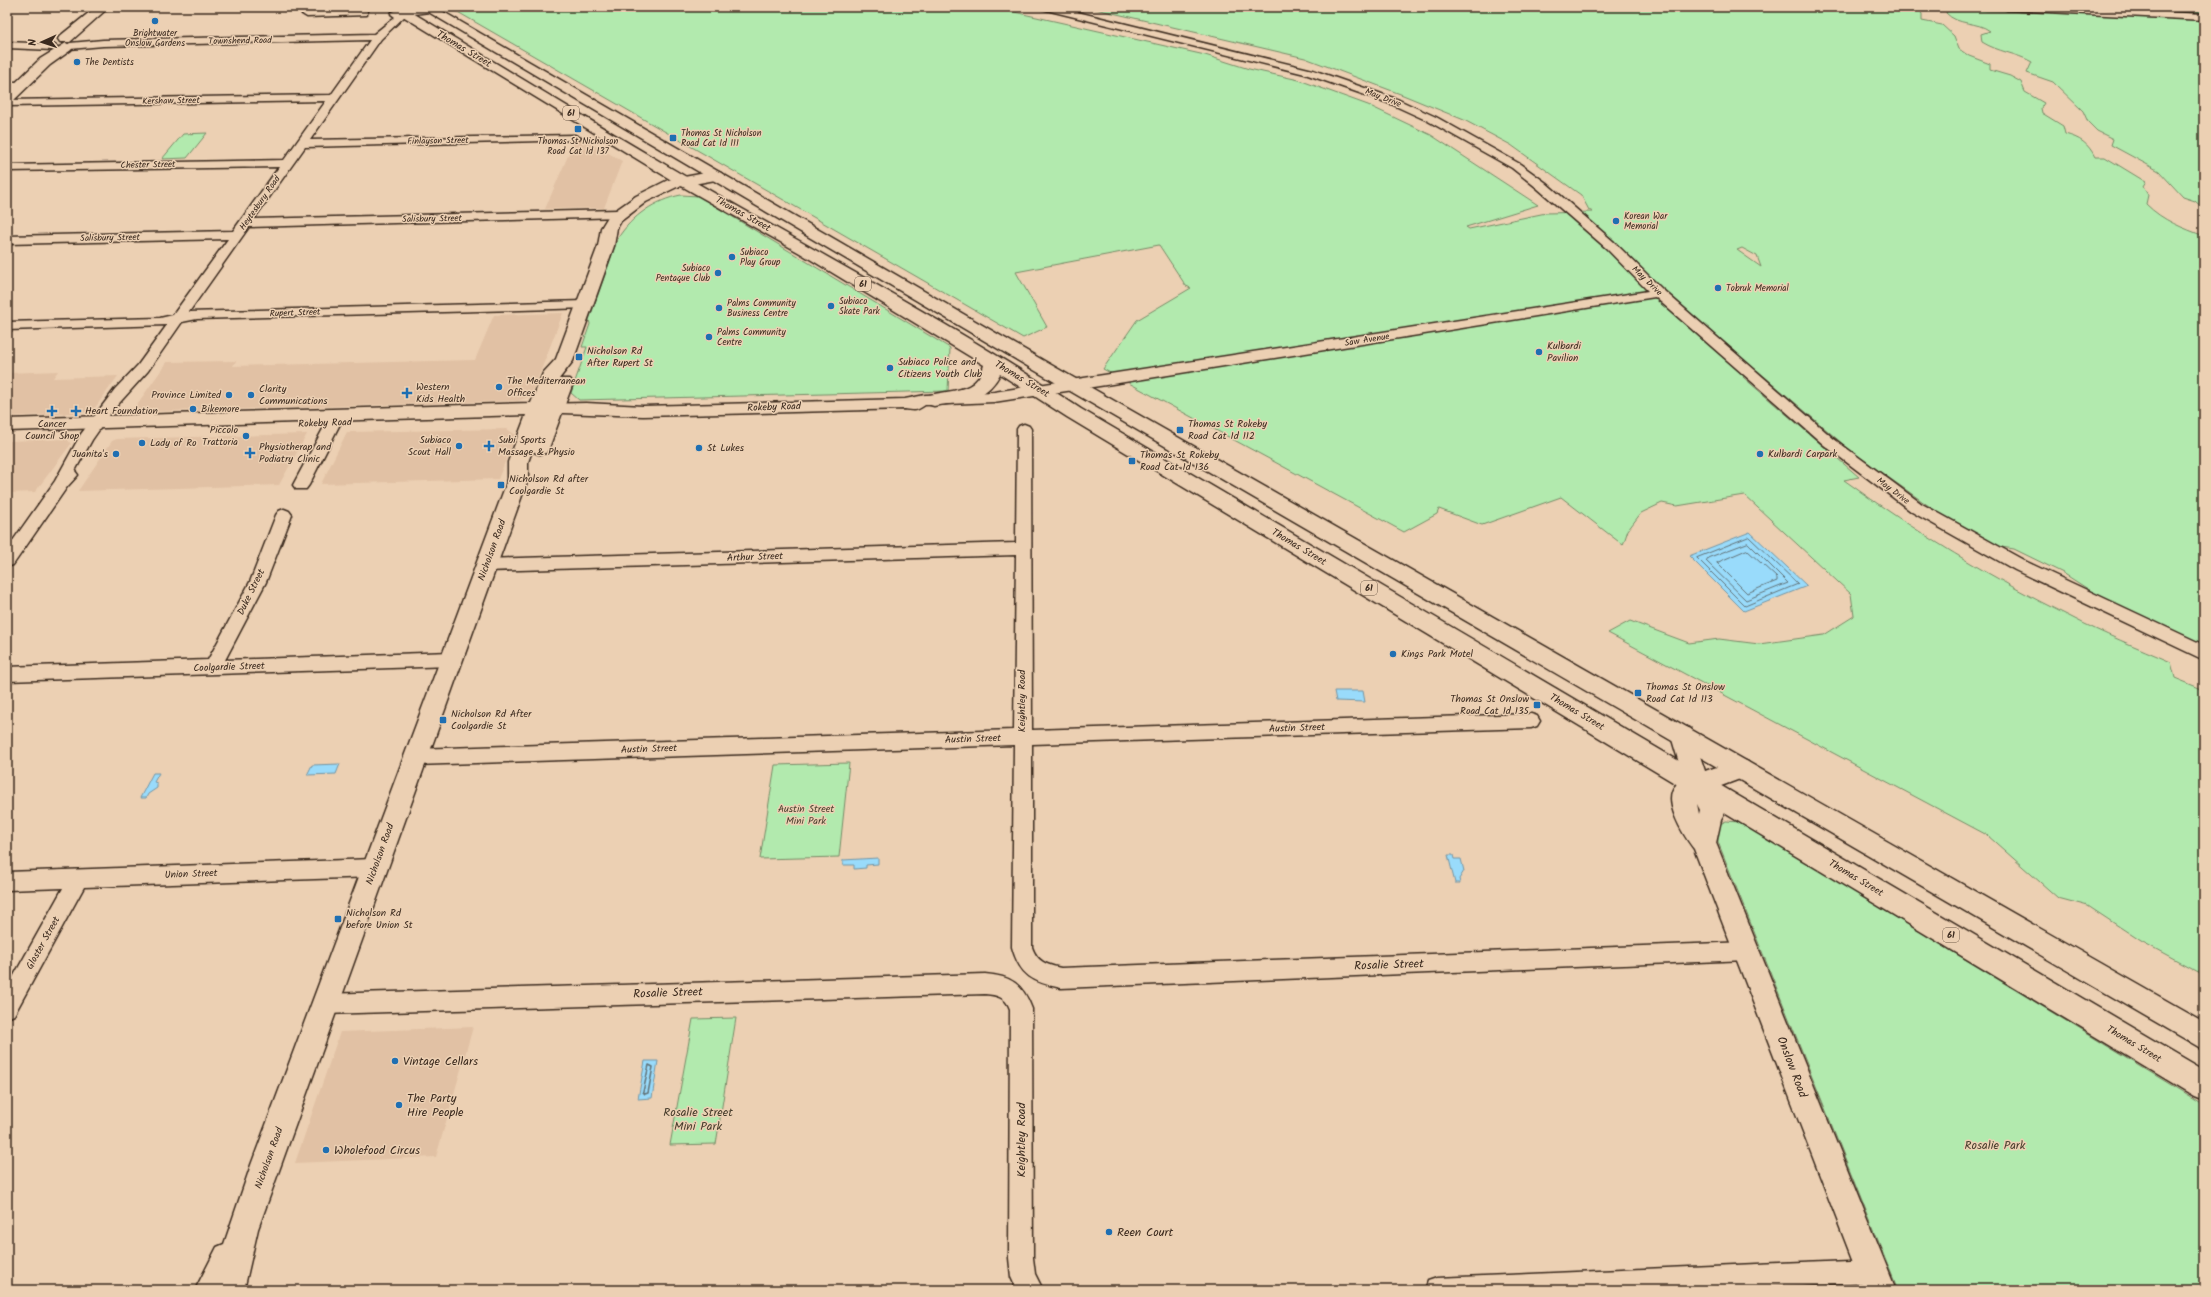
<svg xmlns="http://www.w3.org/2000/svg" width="2211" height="1297" viewBox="0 0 2211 1297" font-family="Kalam,sans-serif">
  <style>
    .built { fill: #e1c1a4 }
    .green { fill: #b2eaae; stroke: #768a66; fill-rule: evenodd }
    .water { fill: #99dbfb; stroke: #7394a3 }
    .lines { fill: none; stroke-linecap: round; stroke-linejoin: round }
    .shore-far1 { stroke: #617176; stroke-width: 1 }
    .shore { stroke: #617176; stroke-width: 1.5 }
    .street-casing { stroke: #3b2a1e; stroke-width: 3 }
    .secondary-casing { stroke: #3b2a1e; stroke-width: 3 }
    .primary-casing { stroke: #3b2a1e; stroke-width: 3 }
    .street { fill: #ecd0b3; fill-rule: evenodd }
    .secondary { fill: #ecd0b3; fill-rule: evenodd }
    .primary { fill: #ecd0b3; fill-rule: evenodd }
    .poi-dot { fill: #1f6fb2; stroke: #ecd0b3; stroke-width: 1.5 }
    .labels { text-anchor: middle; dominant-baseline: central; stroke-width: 3; stroke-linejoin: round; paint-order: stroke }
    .far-poi-label { font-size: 9px; fill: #3b2a1e; stroke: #ecd0b3; text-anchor: start }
    .far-street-label { font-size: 9px; fill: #3b2a1e; stroke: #ecd0b3 }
    .shield { fill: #ecd0b3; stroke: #705c4b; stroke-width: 1 }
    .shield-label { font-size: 9px; font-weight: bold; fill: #3b2a1e }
    .street-label { font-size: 10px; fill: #3b2a1e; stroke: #ecd0b3 }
    .poi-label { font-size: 10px; fill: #3b2a1e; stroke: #ecd0b3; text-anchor: start }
    .park-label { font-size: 10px; fill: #473d2c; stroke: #ecd0b3 }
    .near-street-label { font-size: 12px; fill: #3b2a1e; stroke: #ecd0b3 }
    .near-poi-label { font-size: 12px; fill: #3b2a1e; stroke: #ecd0b3; text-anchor: start }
    .near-park-label { font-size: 12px; fill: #473d2c; stroke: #ecd0b3 }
  </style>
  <rect width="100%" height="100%" fill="#ecd0b3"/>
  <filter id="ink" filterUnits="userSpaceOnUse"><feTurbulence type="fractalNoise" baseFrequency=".025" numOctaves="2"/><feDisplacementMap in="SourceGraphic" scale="8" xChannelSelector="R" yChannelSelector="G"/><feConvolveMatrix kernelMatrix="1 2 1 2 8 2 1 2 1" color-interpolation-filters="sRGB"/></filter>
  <g filter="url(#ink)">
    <!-- built -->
    <path class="built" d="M 577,135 L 622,161 L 604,208 L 545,209 Z
      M 563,313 L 531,396 L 518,401 L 136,412 L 133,410 L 167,362 L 236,361 L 233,366 L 475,360 L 494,315 Z
      M 58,371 L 53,378 L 118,376 L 92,412 L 7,417 L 7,373 Z
      M 507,429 L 516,435 L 498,479 L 321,484 L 347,432 Z
      M 307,434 L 279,485 L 78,491 L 112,441 L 117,439 Z
      M 67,439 L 71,444 L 35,492 L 7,493 L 7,441 Z
      M 473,1027 L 436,1157 L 295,1163 L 340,1032 Z"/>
    <!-- green -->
    <path class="green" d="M 449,7 L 992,7 L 1205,55 L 1249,69 L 1299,80 L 1368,105 L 1431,135 L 1538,205 L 1466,227 L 1469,229 L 1546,213 L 1593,212 L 1589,210 L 1581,195 L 1511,145 L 1464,120 L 1403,95 L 1305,58 L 1087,7 L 1917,7 L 1922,14 L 1922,21 L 1942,25 L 1954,36 L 1959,49 L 1969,56 L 1990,64 L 1990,70 L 2010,76 L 2021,82 L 2025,92 L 2044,103 L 2041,108 L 2042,113 L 2063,126 L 2065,134 C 2080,138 2088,143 2095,157 L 2105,157 L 2146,182 L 2143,187 L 2148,195 L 2146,204 C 2163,221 2183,228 2204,236 L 2204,648 L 2122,611 L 2063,573 L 2014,549 L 1995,546 L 1960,528 L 1851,451 L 1757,370 L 1743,377 L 1859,477 L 1844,480 C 1916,532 1991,578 2071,617 C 2103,634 2137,647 2171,662 L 2175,678 L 2204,690 L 2204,975 L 2141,941 L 2088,906 L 2058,898 L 1987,835 L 1608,633 L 1630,621 L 1689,643 L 1719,639 L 1759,644 L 1824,635 L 1854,616 L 1851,594 L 1744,495 L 1677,506 L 1662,503 L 1641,513 L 1628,530 L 1623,545 L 1561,497 L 1482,525 L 1439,509 L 1437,514 L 1404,532 L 1103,369 L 1137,320 L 1191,288 L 1186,286 L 1159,245 L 1016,272 L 1047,327 L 1023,338 ZM 1742,248 L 1757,256 L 1761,267 L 1737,250 Z
      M 2036,7 L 2204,7 L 2204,15 Z
      M 1970,8 L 1987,11 L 2093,13 L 2204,18 L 2204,209 L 2195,201 L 2183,197 L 2159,171 L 2111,145 L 2113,139 L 2097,131 L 2088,122 L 2083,111 L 2053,82 L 2027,73 L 2032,62 C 2016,53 1998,52 1982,42 L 1981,34 L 1990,31 C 1977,21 1958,26 1946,13 L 1947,10 Z
      M 207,133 L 187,158 L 162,159 L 183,134 Z
      M 681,195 L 698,196 L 950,348 L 948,391 L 579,400 L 571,393 L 587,347 L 582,347 L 590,324 L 589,320 L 618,238 C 632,216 655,200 681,195 Z
      M 849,763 L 839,857 L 760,859 L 775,765 Z
      M 1726,821 L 1740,822 L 2204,1105 L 2204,1290 L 1898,1290 L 1718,842 L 1718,825 Z
      M 736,1018 L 716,1144 L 670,1145 L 693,1019 Z"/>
    <!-- water -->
    <path class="water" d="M 1750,532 L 1807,586 L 1744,611 L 1689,556 Z
      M 1334,691 L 1363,691 L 1365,702 L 1336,701 Z
      M 340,764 L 336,774 L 307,775 L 312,765 Z
      M 153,773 L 159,773 L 154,782 L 157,783 L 157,788 L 148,794 L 146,798 L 140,798 Z
      M 1448,855 L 1453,855 L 1454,859 L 1461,859 L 1464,871 L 1459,879 L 1460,883 L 1455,883 Z
      M 878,858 L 878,864 L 866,865 L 866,868 L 854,869 L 854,865 L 843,865 L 843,860 Z
      M 645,1061 L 658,1061 L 652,1098 L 638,1099 Z"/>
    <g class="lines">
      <!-- shore-far1 -->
      <path class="shore-far1" d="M 1749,537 L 1798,584 L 1745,606 L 1697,558 Z
        M 1748,543 L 1788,583 L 1746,600 L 1706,561 L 1708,558 Z
        M 1747,550 L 1777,578 L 1777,581 L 1747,593 L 1717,563 Z"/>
      <!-- shore -->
      <path class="shore" d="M 649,1065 L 653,1067 L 648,1093 L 645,1094 L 643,1092 Z"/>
      <defs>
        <path id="street" d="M 403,7 L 413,7 L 412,9 L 433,7 L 434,9 L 429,12 L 406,15 L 381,39 L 310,140 L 575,135 L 581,138 L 579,140 L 305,147 L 254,219 L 618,210 L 624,214 L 622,217 L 249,227 L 189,312 L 584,301 L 589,302 L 591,305 L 589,308 L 197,319 L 182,322 L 148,371 L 113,410 L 92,440 L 76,469 L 75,471 L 78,475 L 67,487 L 13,565 L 7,567 L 7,549 L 55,481 L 81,434 L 115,389 L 138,365 L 167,325 L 7,330 L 7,322 L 160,318 L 173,315 L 228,239 L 7,244 L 7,236 L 233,231 L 279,167 L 7,171 L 7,165 L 284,160 L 326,101 L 7,106 L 7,100 L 331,95 L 370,40 L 103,46 L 70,49 L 65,46 L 70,43 L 103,40 L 374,34 L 395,17 L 391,14 L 392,12 L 400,10 Z
          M 1040,7 L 1057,7 L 1313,70 L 1399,100 L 1436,117 L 1520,164 L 1545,182 L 1614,242 L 1663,290 L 1834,439 L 1922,504 L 2027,562 L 2204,645 L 2204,660 L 2015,570 L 1912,512 L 1824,445 L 1655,297 L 1106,385 L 994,402 L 925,405 C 917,410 918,411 905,409 L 643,416 L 536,412 L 534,409 L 536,406 L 541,404 L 586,403 L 643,406 L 905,399 L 925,395 L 994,392 L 1648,291 L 1606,248 L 1537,188 L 1512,168 L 1428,121 L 1391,104 L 1305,74 L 1042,9 Z
          M 2002,7 L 2065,7 L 2204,14 L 2204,20 L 2007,10 Z
          M 363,10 L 367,11 L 367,15 L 307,17 L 302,14 L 307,11 Z
          M 7,42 L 53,44 L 58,47 L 53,50 L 7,48 Z
          M 7,82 L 21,82 L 26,85 L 21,88 L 7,88 Z
          M 337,411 L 342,413 L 344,416 L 309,485 L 306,489 L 296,489 L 293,485 L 330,416 L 332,413 Z
          M 1024,424 L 1029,426 L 1031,429 L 1032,730 L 1531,714 L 1537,716 L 1540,721 L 1537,726 L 1531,728 L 1032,744 L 1032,947 C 1037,962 1047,965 1061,968 L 1747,942 L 1754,944 L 1757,951 L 1754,958 L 1747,960 L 1061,988 C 1033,982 1020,976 1012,947 L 1014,745 L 415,765 L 409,762 L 406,757 L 409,752 L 415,749 L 1014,730 L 1016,555 L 486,571 L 480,569 L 478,565 L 480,561 L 486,559 L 1016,543 L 1017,429 L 1019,426 Z
          M 284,509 L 289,511 L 292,515 L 266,582 L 225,660 L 451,652 L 457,654 L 460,659 L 457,664 L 451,666 L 7,681 L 7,667 L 208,660 L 250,582 L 276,515 L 279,511 Z
          M 374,859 L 381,862 L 384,868 L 381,874 L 374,877 L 84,887 L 14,1015 L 7,1018 L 7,988 L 63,888 L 7,890 L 7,872 Z
          M 985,974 C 1011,976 1023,984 1032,1009 L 1033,1258 L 1035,1274 L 1043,1290 L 1017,1290 L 1011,1277 L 1009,1258 L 1010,1009 C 1006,997 997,995 985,994 L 324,1014 L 317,1011 L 314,1004 L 317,997 L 324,994 Z
          M 1873,1259 L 1881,1263 L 1885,1271 L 1881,1279 L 1873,1283 L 1712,1290 L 1425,1290 L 1428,1281 L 1437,1278 Z"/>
        <path id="secondary" d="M 96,7 L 109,7 L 70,42 L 60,42 L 58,39 L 60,36 Z
          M 66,43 L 73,47 L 71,50 L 50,65 L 12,102 L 7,103 L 7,91 L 40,59 Z
          M 716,171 L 721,173 L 724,176 L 721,179 L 677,187 L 646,202 L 621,221 L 617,228 L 614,246 L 573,361 L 559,379 L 570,379 L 573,383 L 549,448 L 546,453 L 539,454 L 532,451 L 528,462 L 528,479 L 258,1229 L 244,1290 L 195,1290 L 217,1247 L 224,1244 L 251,1165 L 508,479 L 508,462 L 526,415 L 7,431 L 7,419 L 531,403 L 543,373 L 556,359 L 598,246 L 601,228 L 609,215 L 636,196 L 668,180 Z
          M 1683,726 L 1691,729 L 1705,771 L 1740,759 L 1748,762 L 1752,769 L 1748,776 L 1713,789 L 1726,811 L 1721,820 L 1716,843 L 1896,1290 L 1864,1290 L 1694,849 C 1684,836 1661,800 1676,785 C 1677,783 1681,781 1684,780 L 1671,736 L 1675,729 ZM 1697,804 L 1700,810 L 1699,814 Z"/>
        <path id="primary" d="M 388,7 L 403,7 C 498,64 592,122 688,178 C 820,254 954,325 1081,409 L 2204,1070 L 2204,1100 L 2194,1096 L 1067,417 L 1000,374 C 985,402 962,401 934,406 L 927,404 L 925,400 L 927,396 C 951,389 977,394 984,365 L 800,253 L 678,184 Z
          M 420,7 L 435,7 L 1046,362 L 2204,1022 L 2204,1050 L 1034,370 Z"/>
      </defs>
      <!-- street casing -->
      <use href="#street" class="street-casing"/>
      <!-- secondary casing -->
      <use href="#secondary" class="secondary-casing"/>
      <!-- primary casing -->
      <use href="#primary" class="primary-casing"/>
      <!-- street -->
      <use href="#street" class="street"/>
      <!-- secondary -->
      <use href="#secondary" class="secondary"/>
      <!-- primary -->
      <use href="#primary" class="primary"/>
    </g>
  </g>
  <!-- markers -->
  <g class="poi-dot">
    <circle cx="155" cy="21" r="4"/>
    <circle cx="77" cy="62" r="4"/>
    <rect x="574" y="125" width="8" height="8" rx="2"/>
    <rect x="669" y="134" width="8" height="8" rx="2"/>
    <circle cx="1616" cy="221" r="4"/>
    <circle cx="732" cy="257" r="4"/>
    <circle cx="718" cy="273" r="4"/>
    <circle cx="1718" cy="288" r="4"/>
    <circle cx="831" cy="306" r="4"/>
    <circle cx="719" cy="308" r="4"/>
    <circle cx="709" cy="337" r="4"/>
    <circle cx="1539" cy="352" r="4"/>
    <rect x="575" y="353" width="8" height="8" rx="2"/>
    <circle cx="890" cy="368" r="4"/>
    <circle cx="499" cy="387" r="4"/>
    <path d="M405 387h4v4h4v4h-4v4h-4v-4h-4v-4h4z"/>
    <circle cx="229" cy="395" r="4"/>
    <circle cx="251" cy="395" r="4"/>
    <circle cx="193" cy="409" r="4"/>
    <path d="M50 405h4v4h4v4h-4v4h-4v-4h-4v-4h4z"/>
    <path d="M74 405h4v4h4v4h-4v4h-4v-4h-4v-4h4z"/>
    <rect x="1176" y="426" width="8" height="8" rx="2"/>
    <circle cx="246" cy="436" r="4"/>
    <circle cx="142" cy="443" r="4"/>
    <circle cx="459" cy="446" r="4"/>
    <path d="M487 440h4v4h4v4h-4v4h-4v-4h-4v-4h4z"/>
    <circle cx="699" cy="448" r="4"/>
    <path d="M248 447h4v4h4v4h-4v4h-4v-4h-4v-4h4z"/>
    <circle cx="116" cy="454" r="4"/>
    <circle cx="1760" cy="454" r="4"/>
    <rect x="1128" y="457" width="8" height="8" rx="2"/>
    <rect x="497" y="481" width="8" height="8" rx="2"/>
    <circle cx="1393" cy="654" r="4"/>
    <rect x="1634" y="689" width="8" height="8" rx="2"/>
    <rect x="1533" y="701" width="8" height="8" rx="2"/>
    <rect x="439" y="716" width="8" height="8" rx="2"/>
    <rect x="334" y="915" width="8" height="8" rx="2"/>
    <circle cx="395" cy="1061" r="4"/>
    <circle cx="399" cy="1105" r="4"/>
    <circle cx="326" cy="1150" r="4"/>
    <circle cx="1109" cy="1232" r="4"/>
  </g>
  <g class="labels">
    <!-- far-poi labels -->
    <g class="far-poi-label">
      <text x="155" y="33" text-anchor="middle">Brightwater<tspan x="155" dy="10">Onslow Gardens</tspan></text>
      <text x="85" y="62">The Dentists</text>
      <text x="681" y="133">Thomas St Nicholson<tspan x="681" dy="10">Road Cat Id 111</tspan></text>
      <text x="578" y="141" text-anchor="middle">Thomas St Nicholson<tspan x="578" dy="10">Road Cat Id 137</tspan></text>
      <text x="1624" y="216">Korean War<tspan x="1624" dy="10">Memorial</tspan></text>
      <text x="740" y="252">Subiaco<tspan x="740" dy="10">Play Group</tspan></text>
      <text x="710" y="268" text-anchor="end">Subiaco<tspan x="710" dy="10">Pentaque Club</tspan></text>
      <text x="1726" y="288">Tobruk Memorial</text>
      <text x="839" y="301">Subiaco<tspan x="839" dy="10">Skate Park</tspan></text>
      <text x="727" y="303">Palms Community<tspan x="727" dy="10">Business Centre</tspan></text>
      <text x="717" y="332">Palms Community<tspan x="717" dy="10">Centre</tspan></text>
    </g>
    <!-- far-street labels -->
    <g class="far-street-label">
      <text transform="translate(240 41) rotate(-1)">Townshend Road</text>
      <text transform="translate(1383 98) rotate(21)">May Drive</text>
      <text transform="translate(171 101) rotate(-1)">Kershaw Street</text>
      <text transform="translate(438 141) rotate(-1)">Finlayson Street</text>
      <text transform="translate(148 165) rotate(-1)">Chester Street</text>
      <text transform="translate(260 203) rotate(-55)">Heytesbury Road</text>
      <text transform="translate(432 219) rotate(-1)">Salisbury Street</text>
      <text transform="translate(110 238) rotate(-1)">Salisbury Street</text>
      <text transform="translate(1647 281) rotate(44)">May Drive</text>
      <text transform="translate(295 313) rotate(-2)">Rupert Street</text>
      <text transform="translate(1367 340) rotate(-9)">Saw Avenue</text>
      <text transform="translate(1893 491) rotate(37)">May Drive</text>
    </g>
    <!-- shield labels -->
    <g class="shield">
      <rect x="563" y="106" width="16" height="14" rx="3"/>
      <rect x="855" y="277" width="16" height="14" rx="3"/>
      <rect x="1361" y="581" width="16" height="14" rx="3"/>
      <rect x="1943" y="928" width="16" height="14" rx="3"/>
    </g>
    <g class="shield-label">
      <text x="571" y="113">61</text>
      <text x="863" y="284">61</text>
      <text x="1369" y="588">61</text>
      <text x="1951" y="935">61</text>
    </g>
    <!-- street labels -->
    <g class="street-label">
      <text transform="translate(464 49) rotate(31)">Thomas Street</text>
      <text transform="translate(743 214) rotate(29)">Thomas Street</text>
      <text transform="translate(1022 379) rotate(31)">Thomas Street</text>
      <text transform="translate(774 407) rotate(-2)">Rokeby Road</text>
      <text transform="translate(325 423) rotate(-2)">Rokeby Road</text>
      <text transform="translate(1299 547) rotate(31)">Thomas Street</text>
      <text transform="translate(492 550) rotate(-70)">Nicholson Road</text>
      <text transform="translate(755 557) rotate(-2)">Arthur Street</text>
      <text transform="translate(251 592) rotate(-64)">Duke Street</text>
      <text transform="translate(229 667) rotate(-2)">Coolgardie Street</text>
      <text transform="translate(1022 701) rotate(-90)">Keightley Road</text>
      <text transform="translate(1577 712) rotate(31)">Thomas Street</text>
      <text transform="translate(1297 728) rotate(-2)">Austin Street</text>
      <text transform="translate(973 739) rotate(-2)">Austin Street</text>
      <text transform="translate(649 749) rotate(-2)">Austin Street</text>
      <text transform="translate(380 854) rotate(-70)">Nicholson Road</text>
      <text transform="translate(191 874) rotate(-2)">Union Street</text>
      <text transform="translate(1856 878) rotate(31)">Thomas Street</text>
      <text transform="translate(43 943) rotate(-61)">Gloster Street</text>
      <text transform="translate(2134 1044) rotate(31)">Thomas Street</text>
      <text transform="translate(269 1158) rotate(-70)">Nicholson Road</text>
    </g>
    <!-- poi labels -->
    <g class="poi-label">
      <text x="1547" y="346">Kulbardi<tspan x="1547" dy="12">Pavilion</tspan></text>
      <text x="587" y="351">Nicholson Rd<tspan x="587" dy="12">After Rupert St</tspan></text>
      <text x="898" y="362">Subiaco Police and<tspan x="898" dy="12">Citizens Youth Club</tspan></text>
      <text x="507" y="381">The Mediterranean<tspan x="507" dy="12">Offices</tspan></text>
      <text x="416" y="387">Western<tspan x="416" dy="12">Kids Health</tspan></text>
      <text x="259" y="389">Clarity<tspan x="259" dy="12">Communications</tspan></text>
      <text x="221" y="395" text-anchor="end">Province Limited</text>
      <text x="201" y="409">Bikemore</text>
      <text x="85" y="411">Heart Foundation</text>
      <text x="52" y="424" text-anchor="middle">Cancer<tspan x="52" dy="12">Council Shop</tspan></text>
      <text x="1188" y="424">Thomas St Rokeby<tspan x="1188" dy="12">Road Cat Id 112</tspan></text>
      <text x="238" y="430" text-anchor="end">Piccolo<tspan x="238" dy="12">Trattoria</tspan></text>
      <text x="451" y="440" text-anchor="end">Subiaco<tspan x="451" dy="12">Scout Hall</tspan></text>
      <text x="498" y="440">Subi Sports<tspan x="498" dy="12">Massage &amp; Physio</tspan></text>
      <text x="150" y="443">Lady of Ro</text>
      <text x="259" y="447">Physiotherap and<tspan x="259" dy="12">Podiatry Clinic</tspan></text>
      <text x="707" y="448">St Lukes</text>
      <text x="108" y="454" text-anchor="end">Juanita's</text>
      <text x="1768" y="454">Kulbardi Carpark</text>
      <text x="1140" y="455">Thomas St Rokeby<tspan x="1140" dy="12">Road Cat Id 136</tspan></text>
      <text x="509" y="479">Nicholson Rd after<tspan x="509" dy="12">Coolgardie St</tspan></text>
      <text x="1401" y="654">Kings Park Motel</text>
      <text x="1646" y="687">Thomas St Onslow<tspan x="1646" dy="12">Road Cat Id 113</tspan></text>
      <text x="1529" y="699" text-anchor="end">Thomas St Onslow<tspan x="1529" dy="12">Road Cat Id 135</tspan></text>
      <text x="451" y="714">Nicholson Rd After<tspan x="451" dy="12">Coolgardie St</tspan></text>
      <text x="346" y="913">Nicholson Rd<tspan x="346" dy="12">before Union St</tspan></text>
    </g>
    <!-- park labels -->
    <g class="park-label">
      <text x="806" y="809">Austin Street<tspan x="806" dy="12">Mini Park</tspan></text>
    </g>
    <!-- near-street labels -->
    <g class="near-street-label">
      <text transform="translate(1389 965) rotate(-2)">Rosalie Street</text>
      <text transform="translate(668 993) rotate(-2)">Rosalie Street</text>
      <text transform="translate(1792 1067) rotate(69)">Onslow Road</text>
      <text transform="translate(1021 1140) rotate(-90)">Keightley Road</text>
    </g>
    <!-- near-poi labels -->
    <g class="near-poi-label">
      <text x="403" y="1061">Vintage Cellars</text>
      <text x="407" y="1098">The Party<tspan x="407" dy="14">Hire People</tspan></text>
      <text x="334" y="1150">Wholefood Circus</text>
      <text x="1117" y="1232">Reen Court</text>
    </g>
    <!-- near-park labels -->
    <g class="near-park-label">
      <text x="698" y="1112">Rosalie Street<tspan x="698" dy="14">Mini Park</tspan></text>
      <text x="1995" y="1145">Rosalie Park</text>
    </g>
  </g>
  <!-- margin -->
  <rect width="2211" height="1297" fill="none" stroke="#ecd0b3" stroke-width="24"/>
  <rect x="12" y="12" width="2187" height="1273" fill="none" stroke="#3b2a1e" stroke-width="1.5" filter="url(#ink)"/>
  <!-- north arrow -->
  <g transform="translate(42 42) rotate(267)" stroke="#ecd0b3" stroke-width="3" paint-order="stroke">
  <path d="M0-3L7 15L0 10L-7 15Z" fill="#3b2a1e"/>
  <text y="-6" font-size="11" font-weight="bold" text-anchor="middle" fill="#3b2a1e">N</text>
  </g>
</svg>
